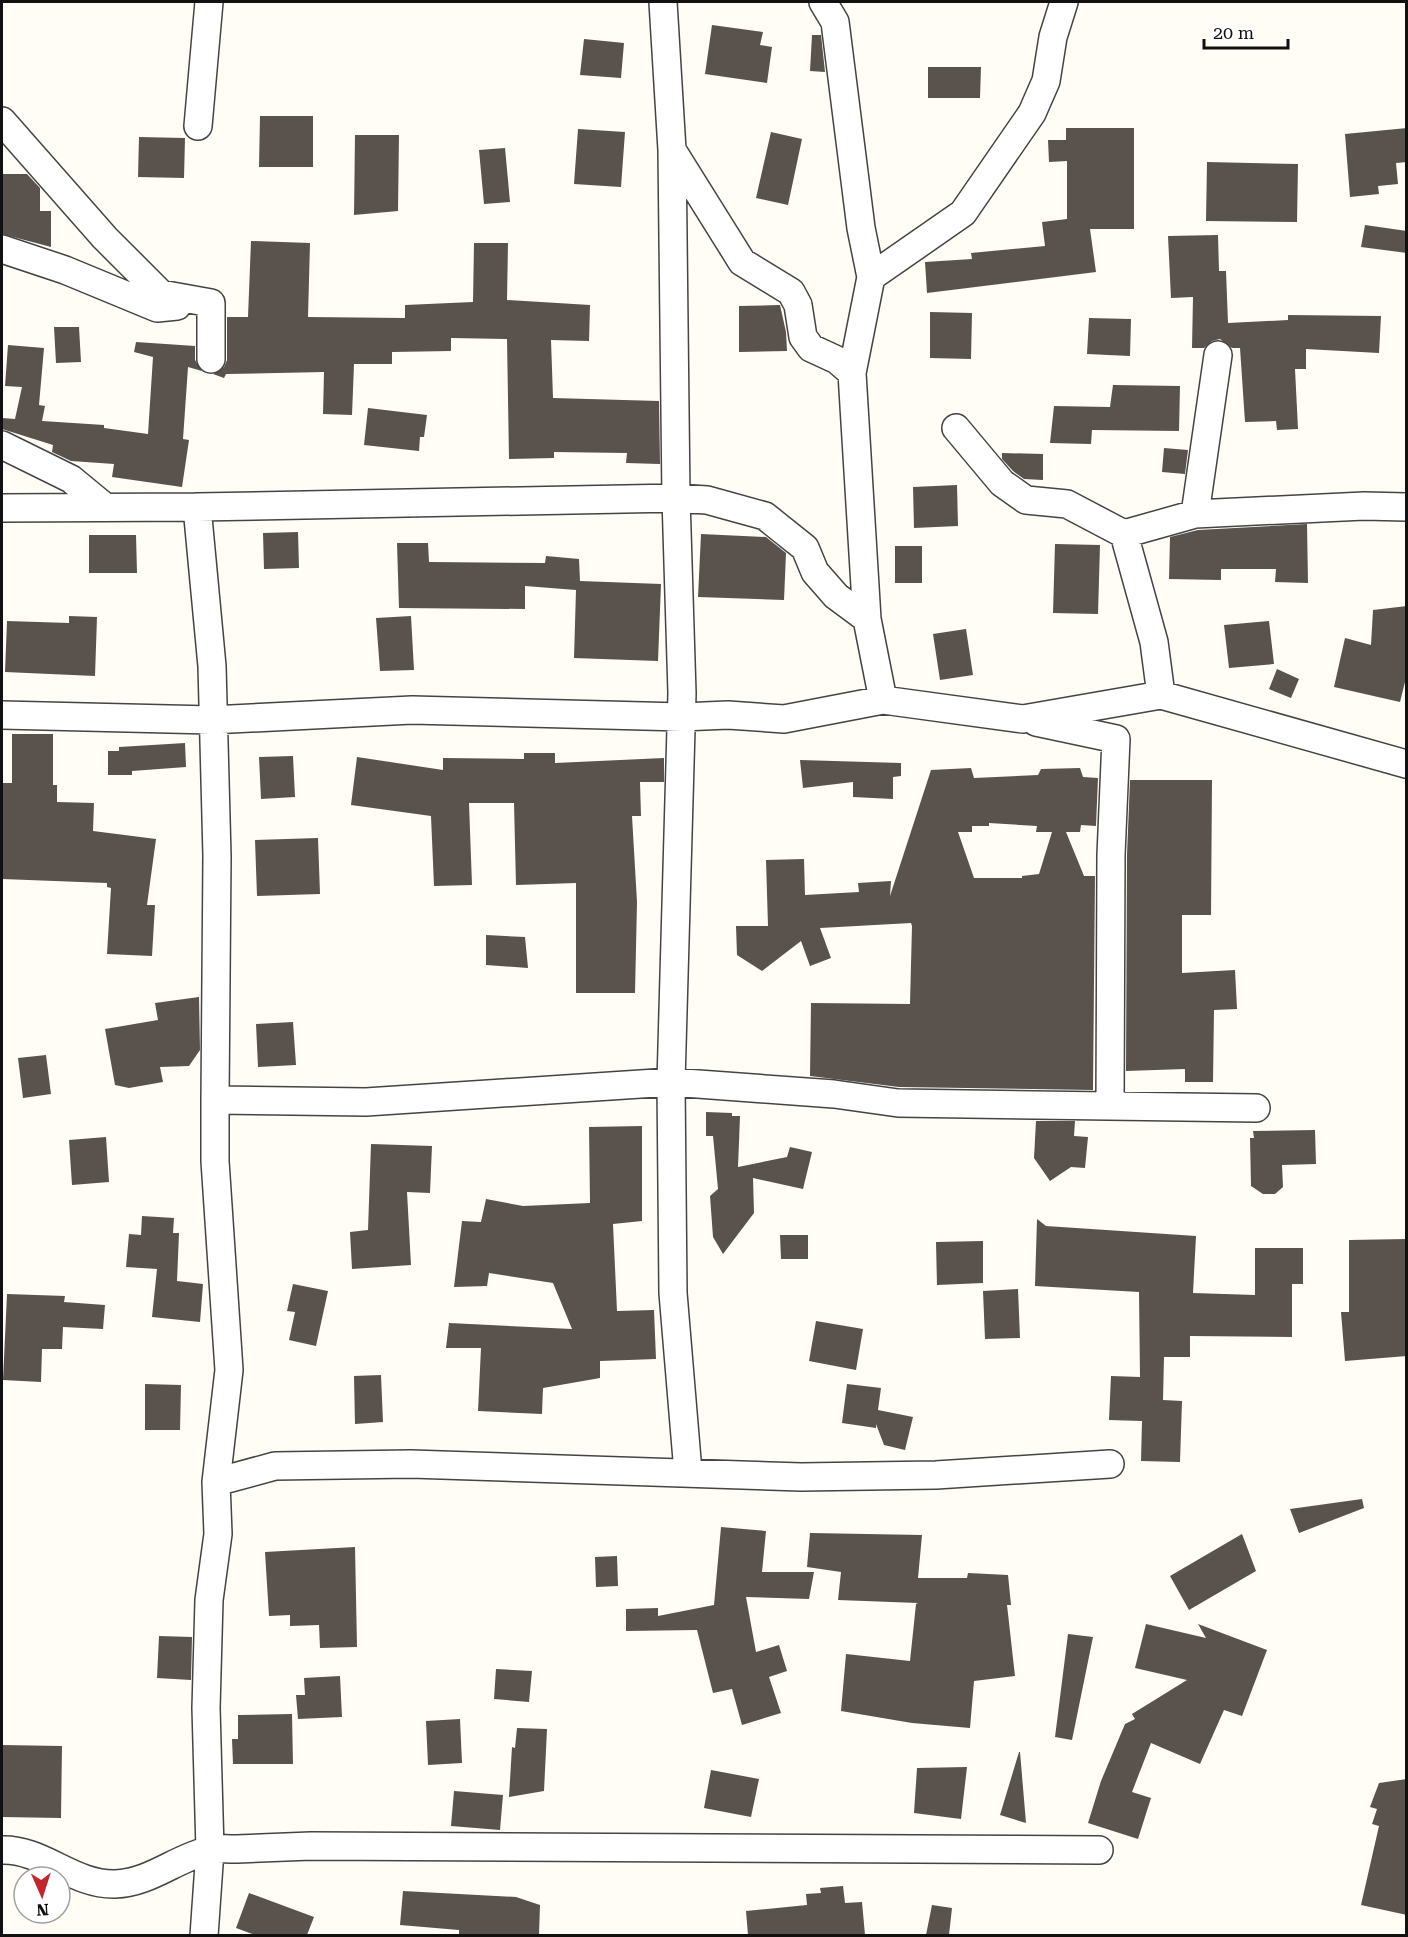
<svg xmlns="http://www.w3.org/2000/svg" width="1408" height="1937" viewBox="0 0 1408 1937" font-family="'Roboto Serif',serif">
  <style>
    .building { fill: #5a524d; fill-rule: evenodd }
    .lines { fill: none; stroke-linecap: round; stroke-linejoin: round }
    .street-casing { stroke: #444; stroke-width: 30 }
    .street { stroke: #fff; stroke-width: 27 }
  </style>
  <rect width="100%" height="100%" fill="#fffdf5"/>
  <!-- building -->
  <path class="building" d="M 712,25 L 763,32 L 760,45 L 772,47 L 767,83 L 705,74 Z
    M 812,35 L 821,35 L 825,72 L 810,71 Z
    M 584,39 L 624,43 L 621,78 L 580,75 Z
    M 928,67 L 981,67 L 980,98 L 928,98 Z
    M 260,116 L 313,116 L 313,167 L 259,167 Z
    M 1066,128 L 1134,128 L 1134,229 L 1090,229 L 1096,272 L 927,293 L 925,262 L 972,259 L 971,253 L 1045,246 L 1042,222 L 1067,219 L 1067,161 L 1049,162 L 1048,140 L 1066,140 Z
    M 1407,128 L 1407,162 L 1396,163 L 1398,184 L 1378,186 L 1379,194 L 1350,197 L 1345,134 Z
    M 578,129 L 625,132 L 621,187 L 574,184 Z
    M 771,132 L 802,139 L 788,205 L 756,198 Z
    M 355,135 L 399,135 L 398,211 L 354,215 Z
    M 139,137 L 185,138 L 184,178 L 138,177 Z
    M 505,148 L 510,202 L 484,204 L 479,150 Z
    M 1207,162 L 1298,164 L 1297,222 L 1206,221 Z
    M 2,174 L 27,174 L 40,188 L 40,211 L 51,211 L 51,247 L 2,234 Z
    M 1365,225 L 1407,231 L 1407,253 L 1361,247 Z
    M 1218,235 L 1219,271 L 1226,271 L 1228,323 L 1288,320 L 1288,315 L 1381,316 L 1379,353 L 1306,349 L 1306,369 L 1295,369 L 1298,429 L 1277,430 L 1276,421 L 1245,422 L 1240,348 L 1232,348 L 1220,339 L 1212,341 L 1204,348 L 1192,348 L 1193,297 L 1171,298 L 1168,236 Z
    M 251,241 L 310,243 L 308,317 L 405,318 L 405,305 L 473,302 L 474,243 L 508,243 L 507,300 L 590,305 L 589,341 L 551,340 L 553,398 L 659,401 L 660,464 L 626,463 L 627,453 L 554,452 L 554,458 L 509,459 L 507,339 L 451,338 L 451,351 L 392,352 L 392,364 L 354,364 L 352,415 L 323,414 L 324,372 L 226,374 L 224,378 L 213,374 L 224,367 L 227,360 L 227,317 L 248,317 Z
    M 780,305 L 786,332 L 787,351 L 739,352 L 739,306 Z
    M 930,312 L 972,313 L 971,359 L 930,358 Z
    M 1089,318 L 1131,319 L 1130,356 L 1087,354 Z
    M 54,327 L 79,327 L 81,362 L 56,363 Z
    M 136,342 L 195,346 L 195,360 L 202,371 L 188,367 L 183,439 L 189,440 L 182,487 L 112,477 L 114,464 L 71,461 L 52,452 L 53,445 L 2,429 L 2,418 L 15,419 L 22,387 L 5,386 L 8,345 L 44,348 L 39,405 L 45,406 L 42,421 L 104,425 L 104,428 L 148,434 L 153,357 L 134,352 Z
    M 1113,385 L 1180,386 L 1179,431 L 1092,430 L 1091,444 L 1050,443 L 1054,406 L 1110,407 Z
    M 368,408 L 427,415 L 424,437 L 420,437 L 419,451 L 364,445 Z
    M 1164,448 L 1188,450 L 1185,474 L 1162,472 Z
    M 1002,453 L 1043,454 L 1043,480 L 1024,479 L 1013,471 L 1002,459 Z
    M 957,485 L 958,526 L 914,528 L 913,487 Z
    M 1307,524 L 1308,583 L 1275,582 L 1276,569 L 1221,569 L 1221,580 L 1169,579 L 1170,537 L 1198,530 Z
    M 298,532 L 299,568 L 264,569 L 263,533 Z
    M 701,534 L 766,537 L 786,553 L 784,600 L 698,597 Z
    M 89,535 L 136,535 L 137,573 L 89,573 Z
    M 397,543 L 428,543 L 429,562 L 545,563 L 546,556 L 579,559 L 580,581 L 661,584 L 658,661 L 574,658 L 576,590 L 525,586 L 525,609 L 399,608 Z
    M 1055,544 L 1100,545 L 1098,614 L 1053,613 Z
    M 895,546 L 922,546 L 922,583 L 895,583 Z
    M 1407,606 L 1407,674 L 1400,702 L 1334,687 L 1345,638 L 1371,645 L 1373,610 Z
    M 69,616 L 97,617 L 95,676 L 5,672 L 7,621 L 69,623 Z
    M 411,616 L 414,670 L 380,671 L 376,618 Z
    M 1269,621 L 1274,664 L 1229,668 L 1224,625 Z
    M 966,629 L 973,675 L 940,680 L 933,634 Z
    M 1277,669 L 1299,679 L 1291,698 L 1269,689 Z
    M 12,734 L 53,734 L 53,785 L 57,785 L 57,802 L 94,803 L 93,831 L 156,839 L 147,905 L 155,905 L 152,956 L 107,954 L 111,888 L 107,887 L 107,883 L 2,879 L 2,783 L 12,783 Z
    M 185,743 L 186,767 L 132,771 L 132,775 L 108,775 L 108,751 L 119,751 L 119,747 Z
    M 524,753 L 555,753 L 555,763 L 664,758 L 664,782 L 640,782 L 641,816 L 632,816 L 637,902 L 635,993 L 576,993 L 576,883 L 516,885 L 514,803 L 469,803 L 472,885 L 434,886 L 431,816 L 351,805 L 357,757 L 443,770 L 443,758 L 524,759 Z
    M 293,756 L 295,797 L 261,799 L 259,757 Z
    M 800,760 L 901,763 L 901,776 L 893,777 L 893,799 L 853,797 L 853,782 L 803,788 Z
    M 971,768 L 974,778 L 1038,775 L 1041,769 L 1080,768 L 1083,777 L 1098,778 L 1096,826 L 1081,825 L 1080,832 L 1066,832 L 1084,876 L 1095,876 L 1093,1090 L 899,1087 L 810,1076 L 811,1003 L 910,1004 L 912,926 L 911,923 L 820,928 L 831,958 L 810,966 L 801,941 L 762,971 L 737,955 L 736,926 L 768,926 L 766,860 L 804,859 L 805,895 L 859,892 L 858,883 L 891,881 L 890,896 L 931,770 ZM 989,823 L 1037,826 L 1036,832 L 1052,832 L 1039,874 L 1022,876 L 1022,878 L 974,878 L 958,832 L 972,832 L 972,826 L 989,826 Z
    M 1130,780 L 1212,780 L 1211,915 L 1182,915 L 1182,973 L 1235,970 L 1237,1009 L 1214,1010 L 1213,1082 L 1185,1082 L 1185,1069 L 1126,1071 L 1127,855 Z
    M 318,838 L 320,894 L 257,896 L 255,840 Z
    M 486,935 L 525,937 L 528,968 L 486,965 Z
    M 199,997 L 200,1050 L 189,1066 L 160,1067 L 163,1082 L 129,1088 L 115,1085 L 105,1029 L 158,1020 L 155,1003 Z
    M 293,1022 L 296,1065 L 258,1067 L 256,1024 Z
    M 46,1055 L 51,1094 L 23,1098 L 18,1058 Z
    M 706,1112 L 732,1113 L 732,1116 L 740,1116 L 738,1167 L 787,1157 L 790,1147 L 812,1152 L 803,1189 L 753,1178 L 754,1213 L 723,1254 L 713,1237 L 710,1196 L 718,1189 L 713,1136 L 706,1136 Z
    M 1036,1121 L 1075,1121 L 1074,1136 L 1088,1137 L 1085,1168 L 1071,1167 L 1050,1181 L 1034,1158 Z
    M 642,1126 L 642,1221 L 613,1224 L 617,1311 L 654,1310 L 656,1359 L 600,1361 L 600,1378 L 543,1388 L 542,1414 L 478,1411 L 481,1348 L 446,1348 L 449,1323 L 572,1329 L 553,1283 L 489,1273 L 487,1286 L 454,1287 L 462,1221 L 481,1222 L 486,1199 L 523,1206 L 590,1203 L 589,1127 Z
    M 1315,1130 L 1316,1164 L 1282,1165 L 1283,1187 L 1275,1194 L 1263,1194 L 1251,1186 L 1250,1138 L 1254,1138 L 1253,1131 Z
    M 106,1137 L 109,1182 L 72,1185 L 69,1140 Z
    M 371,1144 L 432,1146 L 430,1193 L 407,1192 L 411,1265 L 352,1269 L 350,1232 L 368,1230 Z
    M 142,1216 L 174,1218 L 173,1233 L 179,1233 L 177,1281 L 203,1284 L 200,1322 L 152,1317 L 157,1269 L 126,1267 L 129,1234 L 141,1235 Z
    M 1037,1219 L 1046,1226 L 1196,1236 L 1193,1293 L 1255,1295 L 1255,1248 L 1303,1248 L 1303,1284 L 1292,1284 L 1292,1337 L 1190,1336 L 1190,1357 L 1164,1357 L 1163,1400 L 1182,1401 L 1180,1462 L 1141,1461 L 1142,1421 L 1109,1420 L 1111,1376 L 1140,1377 L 1139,1292 L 1035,1286 Z
    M 780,1235 L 808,1235 L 808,1259 L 781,1259 Z
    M 1407,1239 L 1407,1356 L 1345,1361 L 1341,1312 L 1349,1312 L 1349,1240 Z
    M 983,1241 L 983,1283 L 937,1285 L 936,1242 Z
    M 293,1284 L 328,1291 L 316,1346 L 289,1340 L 295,1312 L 287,1311 Z
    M 1018,1289 L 1020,1338 L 985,1339 L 983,1291 Z
    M 7,1294 L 65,1296 L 64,1302 L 105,1305 L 103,1329 L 63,1327 L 62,1349 L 42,1349 L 41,1382 L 3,1380 Z
    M 816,1321 L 863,1329 L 856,1370 L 809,1361 Z
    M 381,1375 L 383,1422 L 355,1424 L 354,1376 Z
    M 145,1384 L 181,1385 L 180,1430 L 145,1430 Z
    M 847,1384 L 881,1388 L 878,1410 L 913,1417 L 905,1450 L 884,1445 L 876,1424 L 876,1428 L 842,1423 Z
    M 1362,1499 L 1364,1508 L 1299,1533 L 1290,1509 Z
    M 721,1527 L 766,1531 L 762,1572 L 814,1572 L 809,1599 L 746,1597 L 756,1652 L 779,1645 L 787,1671 L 769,1677 L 781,1713 L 742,1725 L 732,1689 L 713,1693 L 697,1630 L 626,1631 L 626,1609 L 658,1608 L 658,1616 L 714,1605 Z
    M 810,1533 L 922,1535 L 918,1578 L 967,1578 L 968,1573 L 1008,1575 L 1011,1605 L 1007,1605 L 1015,1676 L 974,1681 L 970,1728 L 912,1723 L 841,1711 L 846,1654 L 910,1661 L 916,1604 L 918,1603 L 838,1600 L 841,1572 L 807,1567 Z
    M 1242,1534 L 1256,1571 L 1189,1610 L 1170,1576 Z
    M 355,1547 L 357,1647 L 320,1648 L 319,1625 L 290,1626 L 290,1615 L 269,1616 L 265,1552 Z
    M 617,1556 L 618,1586 L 596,1587 L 595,1557 Z
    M 1146,1624 L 1206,1638 L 1198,1624 L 1267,1650 L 1242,1716 L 1224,1710 L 1200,1764 L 1151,1743 L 1132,1792 L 1151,1798 L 1138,1839 L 1088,1823 L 1101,1781 L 1125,1724 L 1135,1719 L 1132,1714 L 1187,1680 L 1135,1668 Z
    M 1068,1634 L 1093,1637 L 1072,1740 L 1055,1737 Z
    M 159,1636 L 192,1637 L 191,1680 L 157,1678 Z
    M 496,1669 L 532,1671 L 529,1702 L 494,1699 Z
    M 340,1676 L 342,1717 L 298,1719 L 296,1695 L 305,1695 L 304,1678 Z
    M 292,1714 L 293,1764 L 233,1764 L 232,1739 L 238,1739 L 238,1715 Z
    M 460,1719 L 462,1763 L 428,1765 L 426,1721 Z
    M 517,1728 L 547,1729 L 544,1791 L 509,1797 L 512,1747 L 515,1748 Z
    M 2,1745 L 62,1746 L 61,1818 L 2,1817 Z
    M 1019,1752 L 1020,1752 L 1026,1823 L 1000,1815 Z
    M 967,1767 L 961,1819 L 914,1813 L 917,1768 Z
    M 711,1770 L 759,1779 L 751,1817 L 704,1808 Z
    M 1407,1779 L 1407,1915 L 1361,1905 L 1379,1826 L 1372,1824 L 1377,1809 L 1370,1807 L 1379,1783 Z
    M 454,1791 L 503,1795 L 500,1830 L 451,1826 Z
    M 843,1886 L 845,1903 L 862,1902 L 865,1935 L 748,1935 L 746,1911 L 807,1905 L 806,1894 L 821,1893 L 820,1888 Z
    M 403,1891 L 516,1897 L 540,1905 L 539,1935 L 459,1935 L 459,1930 L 400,1925 Z
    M 249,1893 L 314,1917 L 307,1935 L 255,1935 L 236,1928 Z
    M 932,1905 L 952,1908 L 949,1935 L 926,1935 Z"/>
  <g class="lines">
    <defs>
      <path id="street" d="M 663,2 L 672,150 L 676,498 L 682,693 L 671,1082 L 673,1293 L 688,1472
        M 823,2 L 835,22 L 861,228 L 871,277 L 852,373
        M 2,121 L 105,238 L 161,294 L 211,303 L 211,359
        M 198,126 L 209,2
        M 672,150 L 742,262 L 791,292 L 798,305 L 803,337 L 811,348 L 837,360 L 852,373 L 867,619 L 883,700
        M 2,249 L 65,270 L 157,308 L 177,306
        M 871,277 L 963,213 L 1032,113 L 1046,81 L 1053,37 L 1064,2
        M 956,428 L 1002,483 L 1026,500 L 1067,504 L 1124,534 L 1154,642 L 1161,695
        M 2,445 L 71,479 L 105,507
        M 197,507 L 212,666 L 217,856 L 215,1100 L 366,1102 L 671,1082 L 834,1094 L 898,1103 L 1256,1108
        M 2,508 L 197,507 L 676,498 L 707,500 L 765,516 L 805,548 L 815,572 L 836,596 L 867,619
        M 1195,514 L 1218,355
        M 1124,534 L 1195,514 L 1364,506 L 1406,507
        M 2,715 L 211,720 L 412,710 L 682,717 L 728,715 L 784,719 L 883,700 L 1023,719 L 1161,695 L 1406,764
        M 1036,722 L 1116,739 L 1111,855 L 1110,1106
        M 215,1100 L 215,1161 L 229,1370 L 216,1482
        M 2,1850 C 43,1849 73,1885 115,1884 C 150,1883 176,1858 210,1850 C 218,1848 229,1849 237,1849 C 262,1848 287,1847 311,1846 L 1099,1850
        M 204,1936 L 210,1850 L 206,1708 L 209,1600 L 218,1534 L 216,1482 L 275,1466 L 411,1464 L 801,1477 L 936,1475 L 1110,1464"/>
    </defs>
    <!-- street casing -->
    <use href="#street" class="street-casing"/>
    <!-- street -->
    <use href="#street" class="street"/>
  </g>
  <!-- border -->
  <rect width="1408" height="1937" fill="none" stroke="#111111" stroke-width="6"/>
  <!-- north arrow -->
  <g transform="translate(42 1895) rotate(177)"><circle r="28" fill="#ffffff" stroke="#a0a0a0" stroke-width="1.5"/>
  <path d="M0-4.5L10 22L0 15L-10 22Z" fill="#c4262e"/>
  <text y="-9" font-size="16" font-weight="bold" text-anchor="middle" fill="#111111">N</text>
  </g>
  <!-- scale -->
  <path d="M1204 39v9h84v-9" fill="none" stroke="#111111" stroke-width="3"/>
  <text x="1213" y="39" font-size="18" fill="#111111" stroke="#ffffff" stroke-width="4.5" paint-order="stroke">20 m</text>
</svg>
